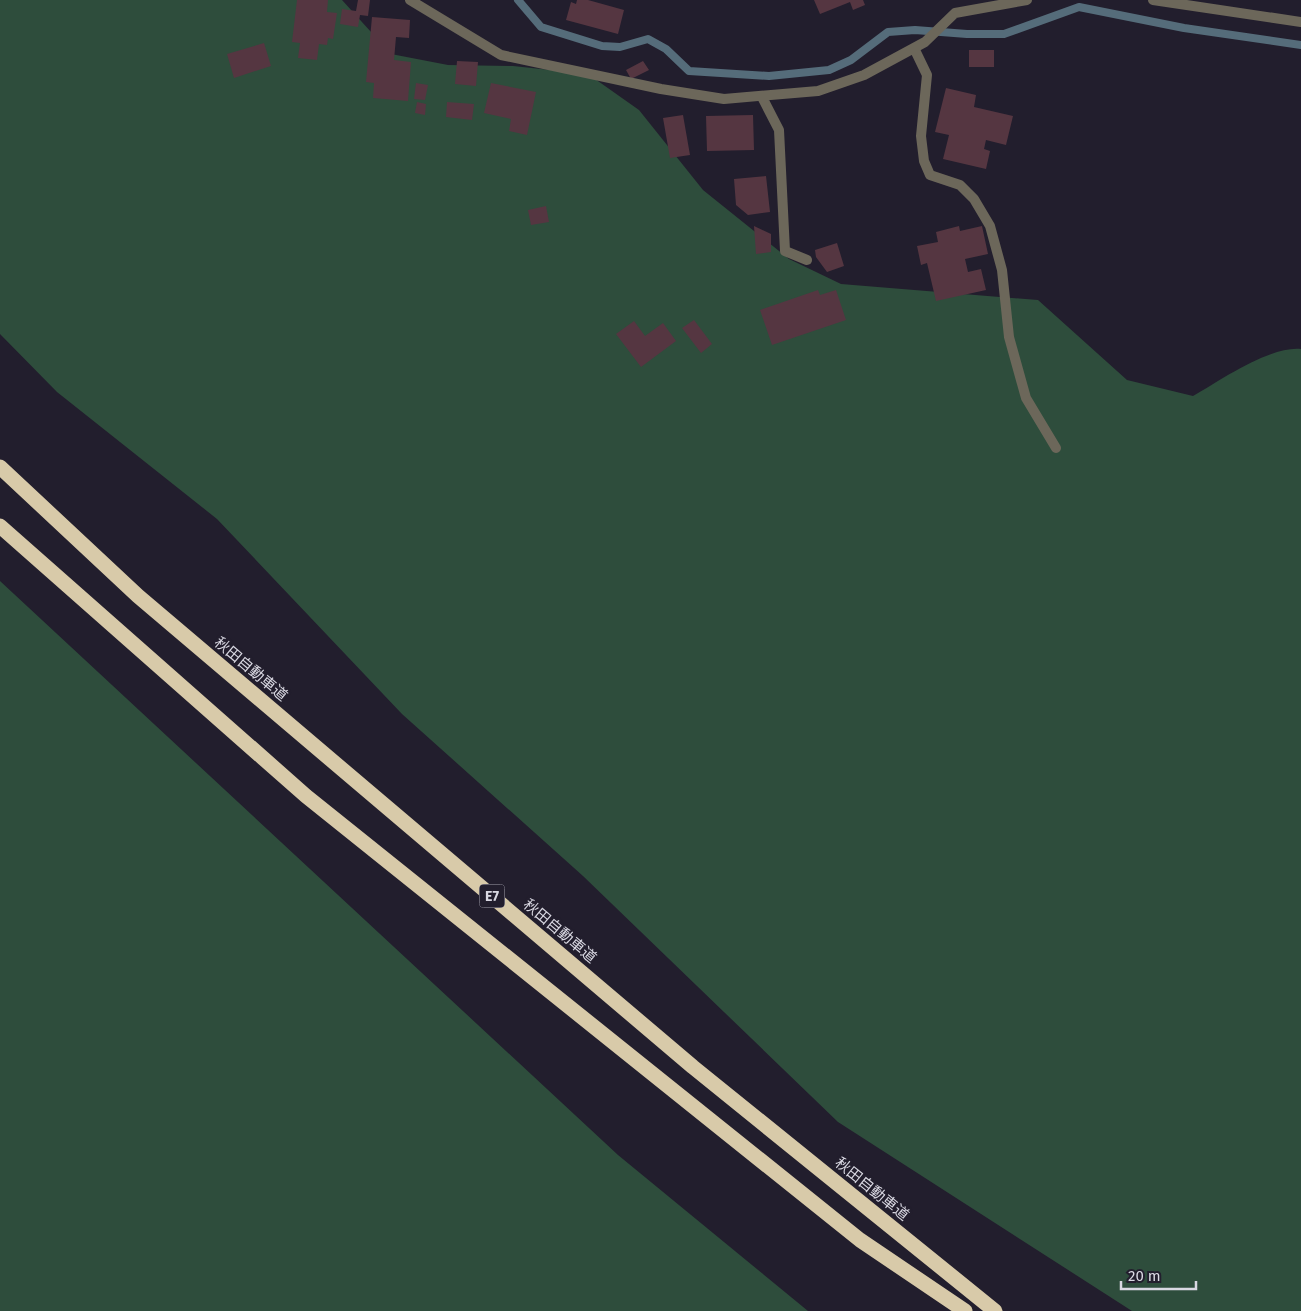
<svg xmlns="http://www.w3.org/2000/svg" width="1301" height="1311" viewBox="0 0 1301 1311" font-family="'Fira Sans','Noto Sans JP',sans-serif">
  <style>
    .forest { fill: #2e4d3c }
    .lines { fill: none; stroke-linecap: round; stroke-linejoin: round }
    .stream { stroke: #556c7a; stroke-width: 8 }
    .building { fill: #553641 }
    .street { stroke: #6c675a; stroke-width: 10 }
    .highway { stroke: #d8caa9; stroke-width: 15 }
    .labels { text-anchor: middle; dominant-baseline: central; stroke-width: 5; stroke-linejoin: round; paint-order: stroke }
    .shield { fill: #221e2d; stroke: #a2a0ac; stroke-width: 1 }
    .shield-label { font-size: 14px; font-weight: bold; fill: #d9d8e2 }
    .street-label { font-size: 15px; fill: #d9d8e2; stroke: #221e2d }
  </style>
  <rect width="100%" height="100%" fill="#221e2d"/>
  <!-- forest -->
  <path class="forest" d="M 0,0 L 342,0 L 391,54 L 448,65 L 513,66 L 588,74 L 639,110 L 703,190 L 789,259 L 841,284 L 1038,300 L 1127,380 L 1193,396 C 1221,380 1269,346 1301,349 L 1301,1311 L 1132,1311 L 838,1122 L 583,876 L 402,714 L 217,519 L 57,392 L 0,334 Z
    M 0,581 L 618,1155 L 808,1311 L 0,1311 Z"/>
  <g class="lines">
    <!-- stream -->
    <path class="stream" d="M 518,0 L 541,27 L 602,46 L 620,47 L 648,39 L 666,49 L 689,71 L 769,76 L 829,70 L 851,60 L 888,32 L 915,30 L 967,34 L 1004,34 L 1079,7 L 1184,28 L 1301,45"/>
  </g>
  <!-- building -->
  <path class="building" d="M 297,0 L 328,0 L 327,12 L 337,13 L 333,39 L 328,38 L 327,45 L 319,44 L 317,60 L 298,58 L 300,43 L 292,42 Z
    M 358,0 L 370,0 L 368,16 L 360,15 L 358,27 L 340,24 L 342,9 L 356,11 Z
    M 577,0 L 588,0 L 624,10 L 618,34 L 566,20 L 571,2 L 576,4 Z
    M 814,0 L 863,0 L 865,5 L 853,10 L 850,2 L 820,14 Z
    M 372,17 L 410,20 L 409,38 L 396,37 L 394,60 L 411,62 L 408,101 L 373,98 L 374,83 L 366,82 Z
    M 264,43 L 271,66 L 234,78 L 227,54 Z
    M 969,50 L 994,50 L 994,67 L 969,67 Z
    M 457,61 L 478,62 L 476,86 L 455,84 Z
    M 643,61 L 649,70 L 631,79 L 626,70 Z
    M 416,83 L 428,85 L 425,100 L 414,99 Z
    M 491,83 L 536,92 L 527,135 L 509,131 L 511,119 L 484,113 Z
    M 946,88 L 976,95 L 974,107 L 1013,116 L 1006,145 L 986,140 L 984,149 L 990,151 L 986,169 L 943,159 L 949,135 L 935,132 Z
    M 417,102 L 426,104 L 425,115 L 415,113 Z
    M 447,102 L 474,104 L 472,120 L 446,117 Z
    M 683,115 L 690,155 L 670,158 L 663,118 Z
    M 753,115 L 754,150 L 707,151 L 706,116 Z
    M 766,176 L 770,212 L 748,215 L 736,205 L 734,179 Z
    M 546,206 L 549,222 L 531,225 L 528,210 Z
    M 754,226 L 771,234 L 771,252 L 756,254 Z
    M 959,226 L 960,231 L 982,226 L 988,254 L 965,259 L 968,272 L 981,269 L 986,290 L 936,301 L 927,263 L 921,265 L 917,246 L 938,242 L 936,232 Z
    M 837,243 L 844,266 L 827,272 L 816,257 L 815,250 Z
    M 818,290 L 820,295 L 836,290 L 846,320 L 772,345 L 760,310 Z
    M 694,320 L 712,344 L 701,353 L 682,328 Z
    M 634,321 L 645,336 L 663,323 L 676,341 L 641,367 L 616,334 Z"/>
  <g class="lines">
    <!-- street -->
    <path class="street" d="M 410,0 L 501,55 L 661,89 L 724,99 L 818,91 L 864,75 L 925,42 L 955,13 L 1027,0
      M 1153,0 L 1301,22
      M 914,48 L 927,75 L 921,136 L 924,161 L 930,175 L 960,185 L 974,199 L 990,226 L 1002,270 L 1009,337 L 1026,398 L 1056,448
      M 762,97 L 779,130 L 785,251 L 807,260"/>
    <!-- highway -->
    <path class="highway" d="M 0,467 L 138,596 L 693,1067 L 995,1311
      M 0,526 L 306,796 L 860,1240 L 965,1311"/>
  </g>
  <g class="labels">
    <!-- shield labels -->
    <rect class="shield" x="479.5" y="884.5" width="25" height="23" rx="4"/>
    <g class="shield-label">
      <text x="492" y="896">E7</text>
    </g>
    <!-- street labels -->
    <g class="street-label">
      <text transform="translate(251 669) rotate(40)">秋田自動車道</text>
      <text transform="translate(560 931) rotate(40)">秋田自動車道</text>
      <text transform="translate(872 1189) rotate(39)">秋田自動車道</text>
    </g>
  </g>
  <!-- scale -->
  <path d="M1121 1281v8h75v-8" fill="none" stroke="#d9d8e2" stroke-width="2.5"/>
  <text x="1128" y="1281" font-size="15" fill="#d9d8e2" stroke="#221e2d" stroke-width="4" paint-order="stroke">20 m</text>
</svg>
